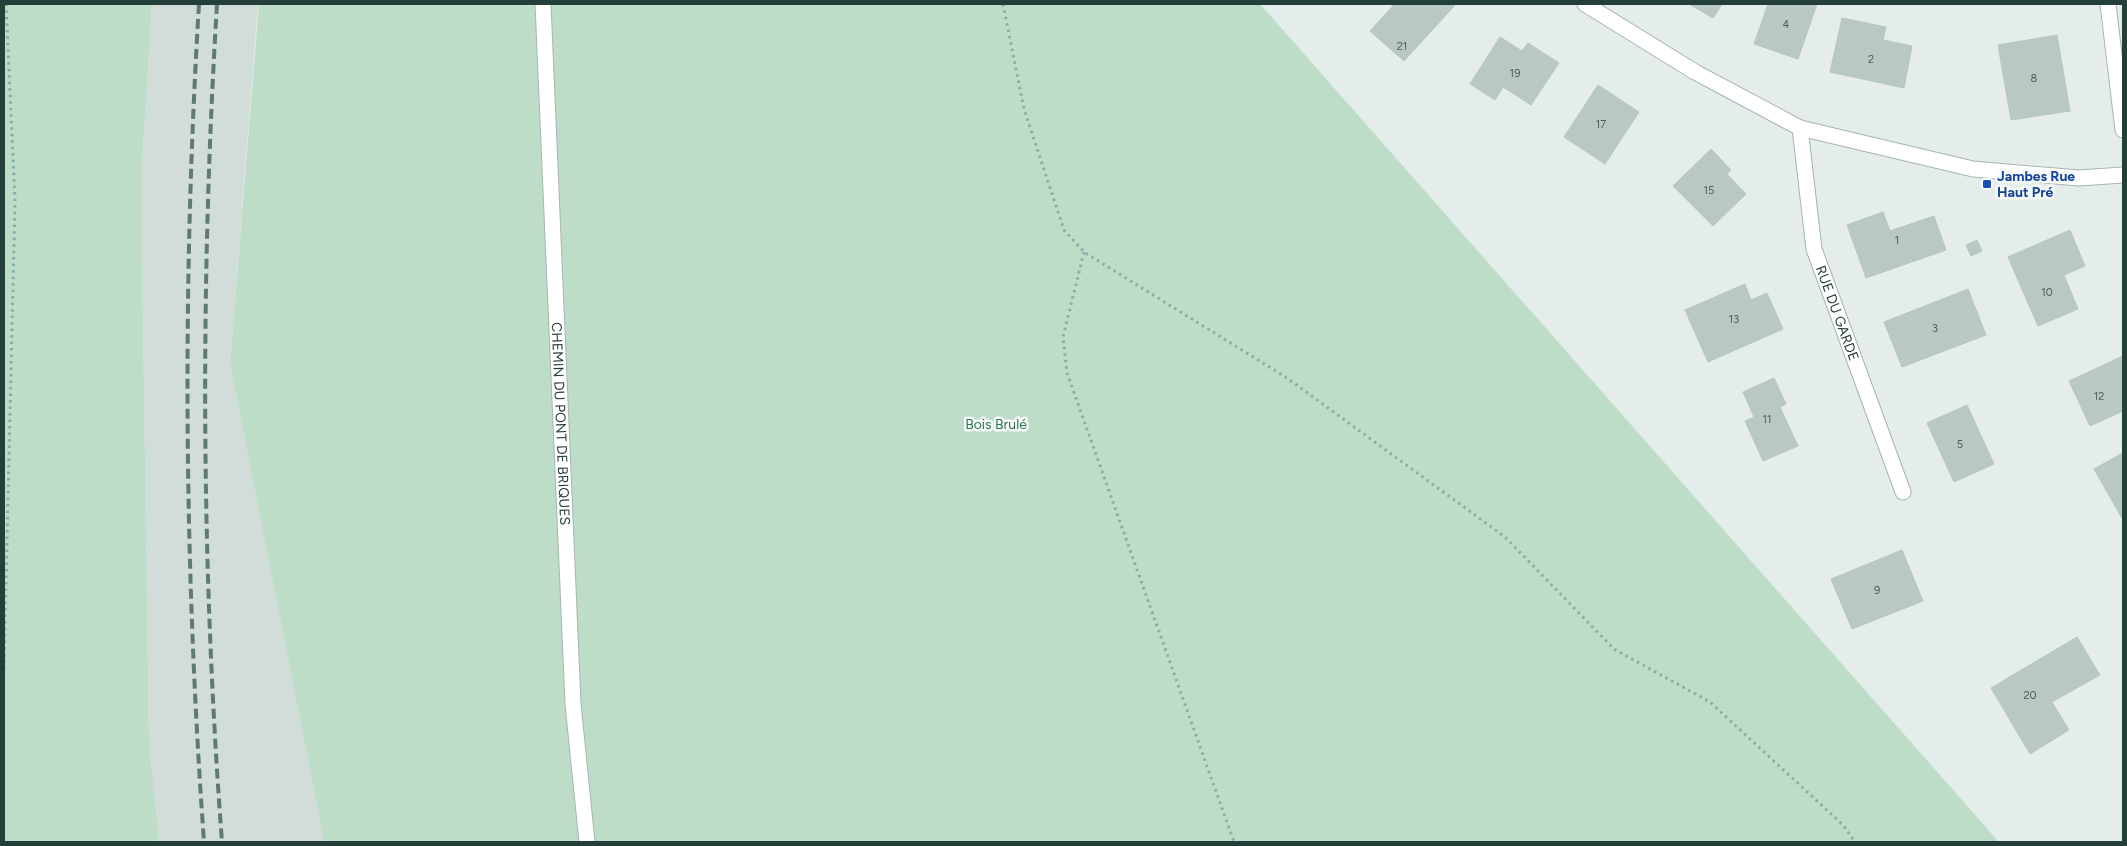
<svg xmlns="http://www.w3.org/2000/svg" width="2127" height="846" viewBox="0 0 2127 846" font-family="Figtree,sans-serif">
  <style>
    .built { fill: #d2ddd9 }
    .green { fill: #beddc9 }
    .building { fill: #b9c8c3; stroke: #b6c6c1 }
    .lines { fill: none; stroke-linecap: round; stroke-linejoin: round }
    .minor-casing { stroke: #a7b5b1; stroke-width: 17 }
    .path { stroke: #86afa6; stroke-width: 3; stroke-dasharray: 2.5 4; stroke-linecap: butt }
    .minor { stroke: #fff; stroke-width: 15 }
    .rail { stroke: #5f7975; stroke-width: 4; stroke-dasharray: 10 5; stroke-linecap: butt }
    .transit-dot { fill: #1a4fb4; stroke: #f5f9f7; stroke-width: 2 }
    .labels { text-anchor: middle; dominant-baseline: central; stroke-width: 5; stroke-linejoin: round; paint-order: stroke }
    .number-label { font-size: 11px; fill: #49605c }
    .transit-label { font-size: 14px; font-weight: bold; fill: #164399; stroke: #f5f9f7; text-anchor: start }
    .street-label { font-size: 14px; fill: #243e39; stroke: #f5f9f7 }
    .park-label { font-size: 14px; fill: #2f7450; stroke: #f5f9f7 }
  </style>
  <rect width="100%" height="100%" fill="#e4edea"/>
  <!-- built -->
  <path class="built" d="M 152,4 L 258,4 L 230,364 L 324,842 L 159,842 L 149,740 L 141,180 Z"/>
  <!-- green -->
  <path class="green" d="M 4,4 L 152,4 L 141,180 L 149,740 L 159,842 L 4,842 Z
    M 259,4 L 1260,4 L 1999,842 L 324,842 L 230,364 Z"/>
  <!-- building -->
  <path class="building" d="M 1391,4 L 1456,4 L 1404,61 L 1370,31 L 1393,6 Z
    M 1689,4 L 1722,4 L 1713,18 Z
    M 1768,4 L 1817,4 L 1798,59 L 1754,44 Z
    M 1842,18 L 1886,27 L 1883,40 L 1912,46 L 1904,88 L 1830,72 Z
    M 2057,35 L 2070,111 L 2011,120 L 1998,45 Z
    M 1500,37 L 1522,51 L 1528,43 L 1559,63 L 1531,105 L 1503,87 L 1495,100 L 1470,84 Z
    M 1598,85 L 1639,112 L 1605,164 L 1564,137 Z
    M 1711,149 L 1731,170 L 1727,174 L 1746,194 L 1713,226 L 1673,186 Z
    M 1883,212 L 1890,231 L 1934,216 L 1946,250 L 1866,278 L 1847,225 Z
    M 2070,230 L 2085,266 L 2064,275 L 2078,309 L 2038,326 L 2008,257 Z
    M 1977,240 L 1982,251 L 1971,256 L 1966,245 Z
    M 1745,284 L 1751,300 L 1767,293 L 1783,329 L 1708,362 L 1685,310 Z
    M 1968,289 L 1986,335 L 1902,367 L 1884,322 Z
    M 2123,356 L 2123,411 L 2090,426 L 2069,381 Z
    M 1774,378 L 1786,404 L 1780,407 L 1798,446 L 1763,461 L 1745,421 L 1754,417 L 1743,392 Z
    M 1967,405 L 1994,464 L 1954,482 L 1927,423 Z
    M 2123,453 L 2123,520 L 2094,469 Z
    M 1902,550 L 1923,601 L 1852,629 L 1831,579 Z
    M 2077,637 L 2100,675 L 2052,702 L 2069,730 L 2030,754 L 1991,688 Z"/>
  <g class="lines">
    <defs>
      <g id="minor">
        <path id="s1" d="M 543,4 L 573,704 L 587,842"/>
        <path d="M 1585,4 L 1695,72 L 1800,128 L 1973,169 L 2079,178 L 2123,175"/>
        <path d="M 2108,4 L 2123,130"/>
        <path id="s2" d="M 1800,128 L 1814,249 L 1903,492"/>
      </g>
    </defs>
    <!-- minor casing -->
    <use href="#minor" class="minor-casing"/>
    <!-- path -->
    <path class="path" d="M 1003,4 L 1024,109 L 1064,230 L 1084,252 L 1287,378 L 1505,537 L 1614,649 L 1710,702 L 1843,825 L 1855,842
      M 1084,252 L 1063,337 L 1067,373 L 1234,842
      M 4,669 L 15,201 L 6,4"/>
    <!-- minor -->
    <use href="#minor" class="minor"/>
    <!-- rail -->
    <path class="rail" d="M 199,4 C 182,283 184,564 204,842
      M 217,4 C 200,283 201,564 222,842"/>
  </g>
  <!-- markers -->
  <rect class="transit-dot" x="1982" y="179" width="10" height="10" rx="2.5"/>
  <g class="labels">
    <!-- number labels -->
    <g class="number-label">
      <text x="1786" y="24">4</text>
      <text x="1402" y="46">21</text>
      <text x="1871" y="59">2</text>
      <text x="1515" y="73">19</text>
      <text x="2034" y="78">8</text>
      <text x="1601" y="124">17</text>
      <text x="1709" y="190">15</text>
      <text x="1897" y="240">1</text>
      <text x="2047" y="292">10</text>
      <text x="1734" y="319">13</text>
      <text x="1935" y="328">3</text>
      <text x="2099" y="396">12</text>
      <text x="1767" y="419">11</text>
      <text x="1960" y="444">5</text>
      <text x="1877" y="590">9</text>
      <text x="2030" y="695">20</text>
    </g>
    <!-- transit labels -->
    <g class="transit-label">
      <text x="1997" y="176">Jambes Rue<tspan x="1997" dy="16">Haut Pré</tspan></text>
    </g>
    <!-- street labels -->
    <g class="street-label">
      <text stroke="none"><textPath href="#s2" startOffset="190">RUE DU GARDE</textPath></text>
      <text stroke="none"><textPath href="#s1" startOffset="420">CHEMIN DU PONT DE BRIQUES</textPath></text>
    </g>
    <!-- park labels -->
    <g class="park-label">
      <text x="996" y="424">Bois Brulé</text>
    </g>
  </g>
  <!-- border -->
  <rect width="2127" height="846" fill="none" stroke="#243e39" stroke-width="10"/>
</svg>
